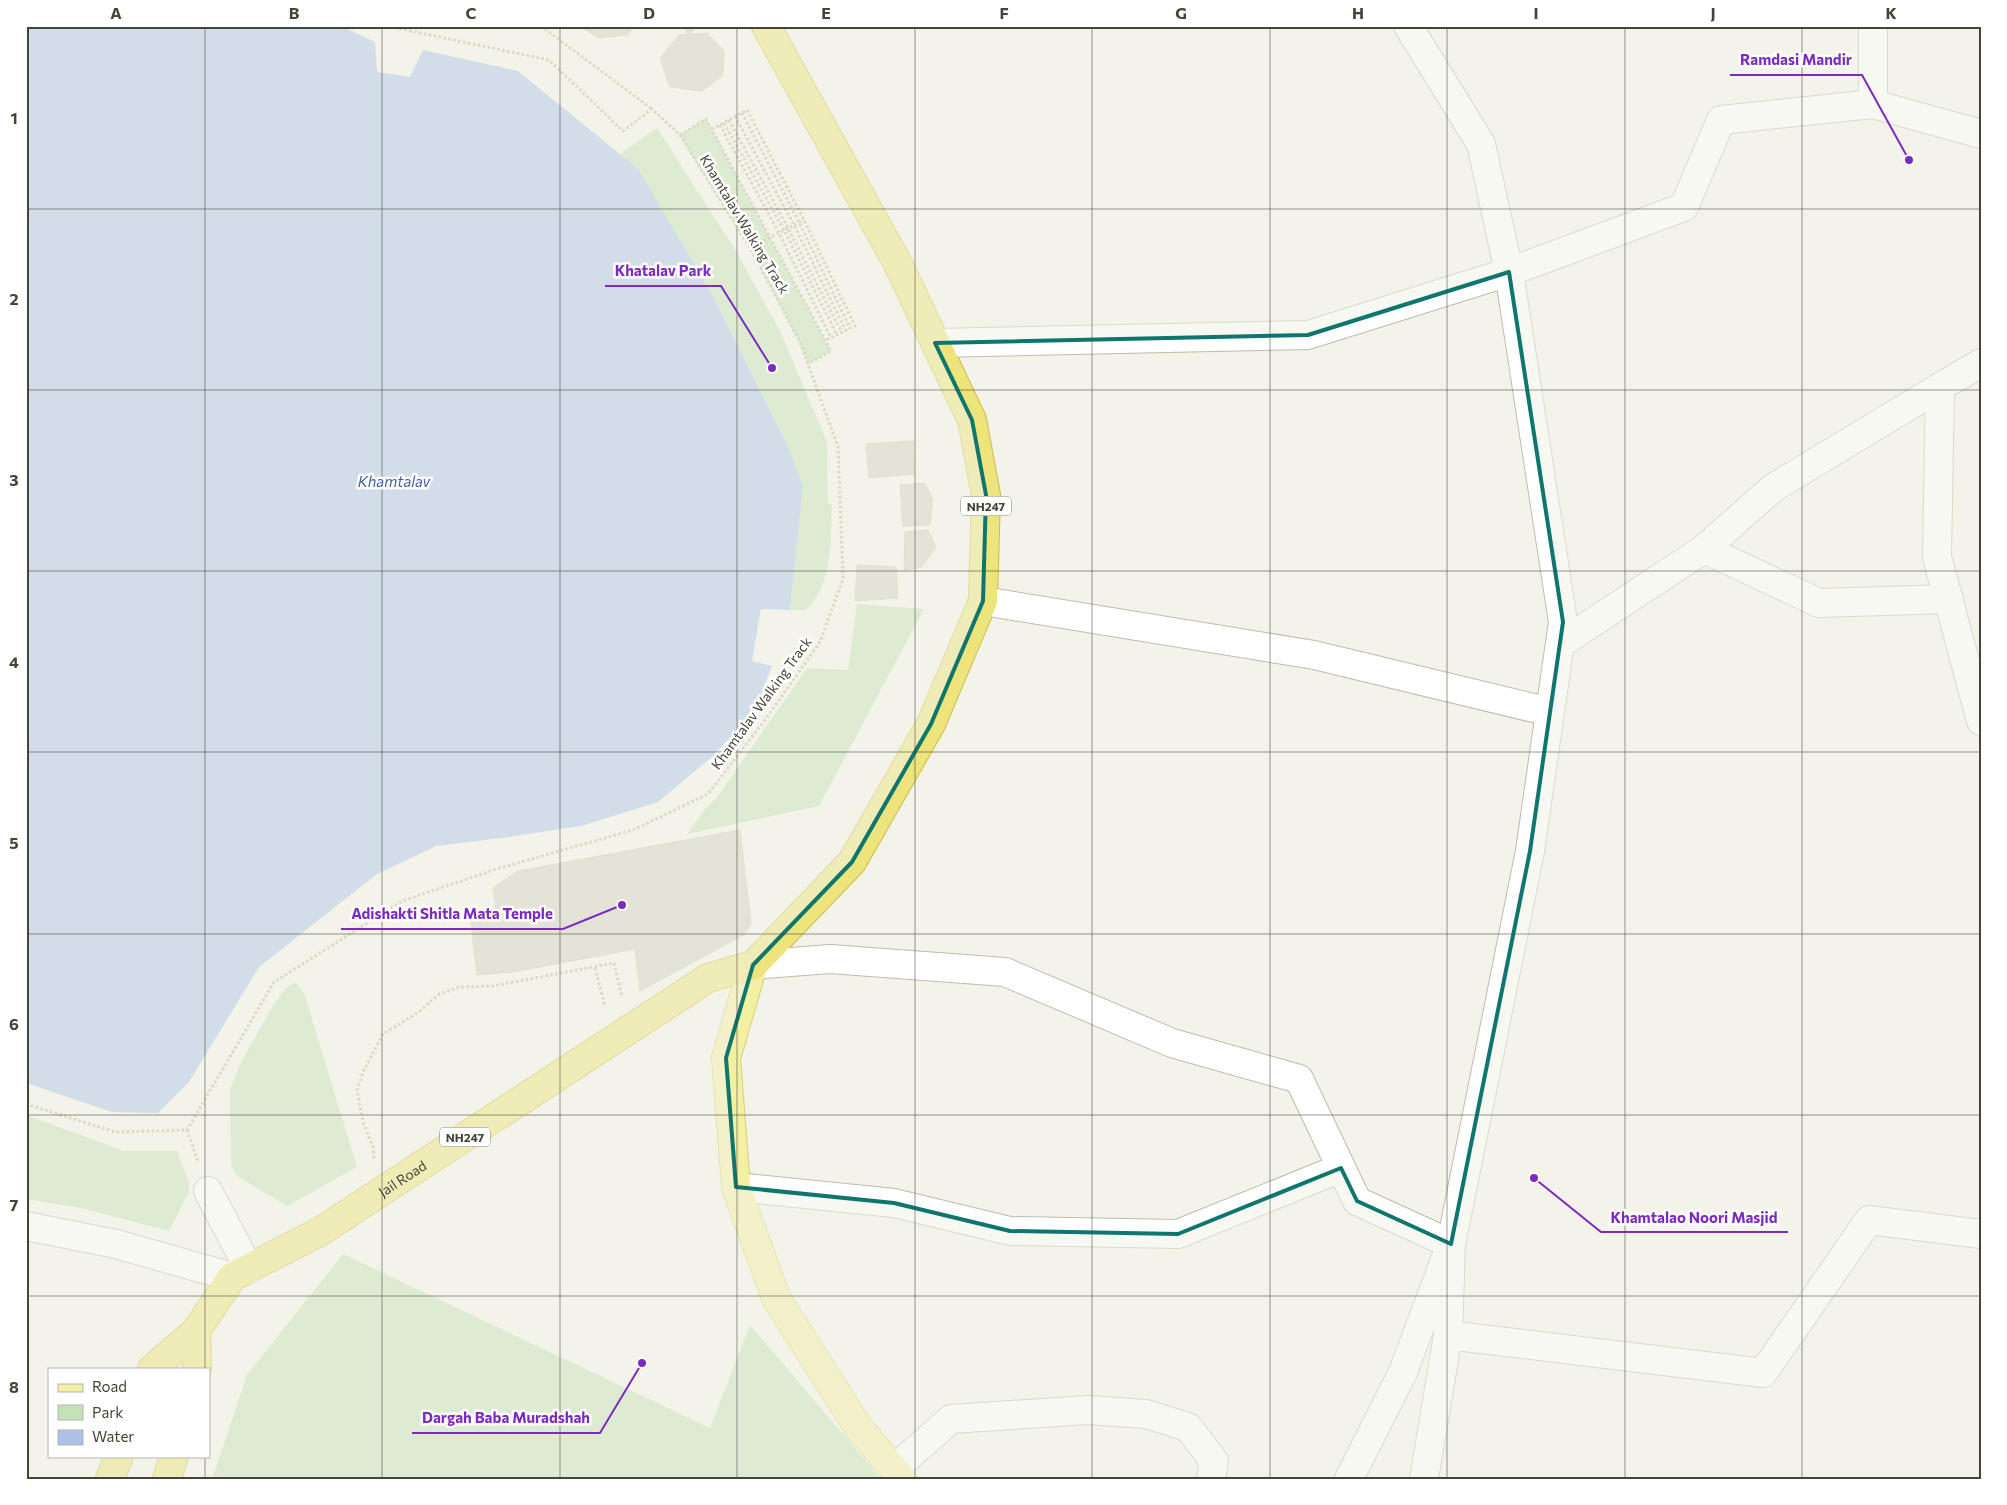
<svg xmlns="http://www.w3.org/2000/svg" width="2007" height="1505" viewBox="0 0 2007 1505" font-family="Commissioner,sans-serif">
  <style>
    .green { fill: #c4e2b8 }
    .water { fill: #aec1e8 }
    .building { fill: #d3d1c1; stroke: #cdcab5 }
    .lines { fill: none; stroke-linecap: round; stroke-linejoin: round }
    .minor-casing { stroke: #bebcae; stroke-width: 30 }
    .major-casing { stroke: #d6d275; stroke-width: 30 }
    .highway-casing { stroke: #ccbd4c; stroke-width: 30 }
    .path { stroke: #bebba0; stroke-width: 3; stroke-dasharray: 2.5 2.5; stroke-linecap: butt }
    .minor { stroke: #fff; stroke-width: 28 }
    .major { stroke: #f3f0a3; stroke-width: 28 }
    .highway { stroke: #ede47b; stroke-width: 28 }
    .marked { fill: none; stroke: #0f766e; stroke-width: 4; stroke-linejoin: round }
    .grid { fill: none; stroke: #464439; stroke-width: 1; stroke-opacity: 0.55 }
    .labels { text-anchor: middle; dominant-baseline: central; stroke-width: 5; stroke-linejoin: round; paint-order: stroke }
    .shield { fill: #fff; stroke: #7e7c74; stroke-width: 1 }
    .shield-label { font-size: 12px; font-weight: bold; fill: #464439 }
    .street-label { font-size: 14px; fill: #464439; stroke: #fff }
    .water-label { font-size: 15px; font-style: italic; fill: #3e60a6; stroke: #fff }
    .leader { fill: none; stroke: #7b2cbf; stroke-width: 2 }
    .callout-dot { fill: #7b2cbf; stroke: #fff; stroke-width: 2 }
    .callout-label { font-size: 15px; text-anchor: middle; font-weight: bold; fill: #7b2cbf; stroke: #fff; stroke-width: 5; stroke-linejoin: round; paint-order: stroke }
    .neatline { fill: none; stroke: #464439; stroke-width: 2 }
    .grid-label { font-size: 16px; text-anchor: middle; font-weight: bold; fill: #464439 }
  </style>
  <rect width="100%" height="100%" fill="#f3f3ea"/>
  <!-- green -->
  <path class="green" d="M 706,119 L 831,351 L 808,364 L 799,342 L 750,248 L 682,140 L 680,135 Z
    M 657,128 L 736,251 L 780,331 L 827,442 L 828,503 L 832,504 C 830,540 834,582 806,610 L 790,610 L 803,488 L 787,444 L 714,298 L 620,154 Z
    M 857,604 L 924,609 L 819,806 L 687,834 L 705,809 L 718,796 L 807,668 L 848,670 Z
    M 295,982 L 304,993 L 357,1167 L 287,1206 L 237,1176 L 231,1165 L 230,1090 L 239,1066 L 271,1009 L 284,990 Z
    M 26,1115 L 124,1151 L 177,1151 L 189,1183 L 189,1192 L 169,1231 L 81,1208 L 26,1199 Z
    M 343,1254 L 710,1428 L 750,1325 L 881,1479 L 212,1479 L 247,1375 Z"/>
  <!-- water -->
  <path class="water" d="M 26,26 L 341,26 L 375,42 L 377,72 L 410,77 L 423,50 L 518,71 L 638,169 L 714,298 L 787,444 L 803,487 L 790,610 L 761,609 L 752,661 L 772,666 L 755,710 L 713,756 L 658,802 L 581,826 L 501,838 L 436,846 L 377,874 L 259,967 L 189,1082 L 158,1113 L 112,1112 L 26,1083 Z"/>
  <!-- building -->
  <path class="building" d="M 580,26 L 635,26 L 627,35 L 598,38 Z
    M 682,26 L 699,26 L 688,34 Z
    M 707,33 L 724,51 L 723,75 L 702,91 L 670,87 L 660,58 L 679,35 Z
    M 913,441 L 914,474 L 869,478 L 866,444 Z
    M 925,483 L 933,500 L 930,525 L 903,526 L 900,485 Z
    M 928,530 L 936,547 L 922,567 L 904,570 L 905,532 Z
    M 857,565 L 896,567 L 898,598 L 855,601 Z
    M 740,830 L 751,923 L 745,934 L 640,991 L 635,949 L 513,972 L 477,975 L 470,915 L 496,912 L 493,888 L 518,871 Z"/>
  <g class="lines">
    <defs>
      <path id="minor" d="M 1408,26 L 1481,144 L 1509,272 L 1563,622 L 1530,851 L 1451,1244 L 1448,1335 L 1424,1479
        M 1873,26 L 1873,104 L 1981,134
        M 935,343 L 1308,335 L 1509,272 L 1684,207 L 1721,120 L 1873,104
        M 1981,363 L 1940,387 L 1937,557 L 1981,721
        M 1940,387 L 1773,488 L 1704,549 L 1819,603 L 1949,599
        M 983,601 L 1314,655 L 1550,712
        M 1560,644 L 1704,549
        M 753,965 L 830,959 L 1005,972 L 1172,1043 L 1299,1079 L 1357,1201 L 1451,1244 L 1403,1372 L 1349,1479
        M 736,1187 L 894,1203 L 1010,1231 L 1178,1234 L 1341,1168
        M 208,1191 L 249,1269
        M 26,1226 L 116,1244 L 232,1277
        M 1448,1335 L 1763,1373 L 1869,1220 L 1981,1234
        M 894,1469 L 951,1419 L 1088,1410 L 1146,1414 L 1188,1427 L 1214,1461 L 1211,1479"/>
      <path id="major" d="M 753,965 L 726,1058 L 736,1187 L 776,1298 L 858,1427 L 902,1479"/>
      <g id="highway">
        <path d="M 196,1331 L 197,1369"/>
        <path id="s1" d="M 152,1369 L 196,1331 L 232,1277 L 321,1231 L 708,978 L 753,965 L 852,862 L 931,724 L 983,601 L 986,495 L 972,420 L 897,262 L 766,26"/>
        <path d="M 110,1479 L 119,1456"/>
        <path d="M 167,1479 L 174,1456"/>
      </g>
    </defs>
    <!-- minor casing -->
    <use href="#minor" class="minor-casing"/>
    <!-- major casing -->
    <use href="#major" class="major-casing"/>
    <!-- highway casing -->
    <use href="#highway" class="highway-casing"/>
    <!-- path -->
    <path class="path" d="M 541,26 L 652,109
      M 742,113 L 799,222 L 850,328
      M 735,116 L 794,225 L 846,331
      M 729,120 L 788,228 L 842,333
      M 724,123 L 784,230 L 837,335
      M 720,125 L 779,233 L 831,338
      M 712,129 L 747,110 L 804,220 L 855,326 L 826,340
      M 680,135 L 706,119 L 831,351 L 808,364
      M 750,248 L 804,220
      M 595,968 L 605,1007
      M 26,1104 L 115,1132 L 187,1130 L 274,982 L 402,901 L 500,868 L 633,830 L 708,794 L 768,716 L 820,642 L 843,579 L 838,447 L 800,342 L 750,248 L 680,135 L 652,109 L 623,131 L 549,60 L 387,26
      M 187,1130 L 198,1162
      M 374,1158 L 373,1147 L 363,1122 L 357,1090 L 364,1070 L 383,1034 L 419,1012 L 439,994 L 460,987 L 493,986 L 614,963 L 622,997"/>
    <!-- minor -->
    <use href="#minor" class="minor"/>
    <!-- major -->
    <use href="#major" class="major"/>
    <!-- highway -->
    <use href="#highway" class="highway"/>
  </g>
  <!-- marked area -->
  <path d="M0 0H2007V1505H0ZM 1509,272 L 1563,622 L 1530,851 L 1451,1244 L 1357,1201 L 1341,1168 L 1178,1234 L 1010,1231 L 894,1203 L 736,1187 L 726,1058 L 753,965 L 852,862 L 931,724 L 983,601 L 986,495 L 972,420 L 935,343 L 1308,335 Z" fill="#f3f3ea" fill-opacity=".55" fill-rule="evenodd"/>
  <path class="marked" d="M 1509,272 L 1563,622 L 1530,851 L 1451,1244 L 1357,1201 L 1341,1168 L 1178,1234 L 1010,1231 L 894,1203 L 736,1187 L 726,1058 L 753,965 L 852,862 L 931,724 L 983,601 L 986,495 L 972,420 L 935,343 L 1308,335 Z"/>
  <!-- grid -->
  <path class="grid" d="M 205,26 L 205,1369M 382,26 L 382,1479M 560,26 L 560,1479M 737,26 L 737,1479M 915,26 L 915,1479M 1092,26 L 1092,1479M 1270,26 L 1270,1479M 1447,26 L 1447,1479M 1625,26 L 1625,1479M 1802,26 L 1802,1479M 26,209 L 1981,209M 26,390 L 1981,390M 26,571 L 1981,571M 26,752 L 1981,752M 26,934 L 1981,934M 26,1115 L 1981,1115M 26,1296 L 1981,1296M 205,1456 L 205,1479"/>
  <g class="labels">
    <!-- shield labels -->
    <g class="shield">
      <rect x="961" y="496.5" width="50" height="19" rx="4"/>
      <rect x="440" y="1127.5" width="50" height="19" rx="4"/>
    </g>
    <g class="shield-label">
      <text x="986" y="506">NH247</text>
      <text x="465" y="1137">NH247</text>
    </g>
    <!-- street labels -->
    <g class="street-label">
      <text transform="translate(745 224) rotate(59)">Khamtalav Walking Track</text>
      <text transform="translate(761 703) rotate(-54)">Khamtalav Walking Track</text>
      <text stroke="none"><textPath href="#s1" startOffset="320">Jail Road</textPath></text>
    </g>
    <!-- water labels -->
    <g class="water-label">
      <text x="394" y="481">Khamtalav</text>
    </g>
  </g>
  <!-- callouts -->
  <path class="leader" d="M1909 160L1862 75H1730M772 368L721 286H605M622 905L563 929H341M1534 1178L1601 1232H1788M642 1363L600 1433H412"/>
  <g class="callout-dot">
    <circle cx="1909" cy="160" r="5"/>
    <circle cx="772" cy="368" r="5"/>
    <circle cx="622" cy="905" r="5"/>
    <circle cx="1534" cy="1178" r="5"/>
    <circle cx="642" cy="1363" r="5"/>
  </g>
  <g class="callout-label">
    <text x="1796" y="65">Ramdasi Mandir</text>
    <text x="663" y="276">Khatalav Park</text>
    <text x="452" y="919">Adishakti Shitla Mata Temple</text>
    <text x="1694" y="1223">Khamtalao Noori Masjid</text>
    <text x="506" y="1423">Dargah Baba Muradshah</text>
  </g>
  <!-- border -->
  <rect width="2007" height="1505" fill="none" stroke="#ffffff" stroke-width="55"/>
  <!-- legend -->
  <rect x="48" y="1368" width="162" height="90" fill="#ffffff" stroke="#b5b4b0"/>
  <rect x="58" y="1384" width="25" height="8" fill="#f3f0a3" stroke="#b5b4b0"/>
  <text x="92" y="1392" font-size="15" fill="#464439">Road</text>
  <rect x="58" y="1405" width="25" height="15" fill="#c4e2b8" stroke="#b5b4b0"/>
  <text x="92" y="1418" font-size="15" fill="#464439">Park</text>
  <rect x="58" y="1430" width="25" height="15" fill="#aec1e8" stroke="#b5b4b0"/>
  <text x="92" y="1442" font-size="15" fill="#464439">Water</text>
  <rect x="28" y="28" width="1952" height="1450" class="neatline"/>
  <g class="grid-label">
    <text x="116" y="19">A</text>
    <text x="294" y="19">B</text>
    <text x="471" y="19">C</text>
    <text x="649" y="19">D</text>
    <text x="826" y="19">E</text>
    <text x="1004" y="19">F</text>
    <text x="1181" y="19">G</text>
    <text x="1358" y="19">H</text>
    <text x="1536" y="19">I</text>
    <text x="1713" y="19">J</text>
    <text x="1891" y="19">K</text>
    <text x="14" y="124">1</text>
    <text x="14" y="305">2</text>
    <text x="14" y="486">3</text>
    <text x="14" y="668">4</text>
    <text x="14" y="849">5</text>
    <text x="14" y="1030">6</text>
    <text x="14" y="1211">7</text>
    <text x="14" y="1393">8</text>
  </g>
</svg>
